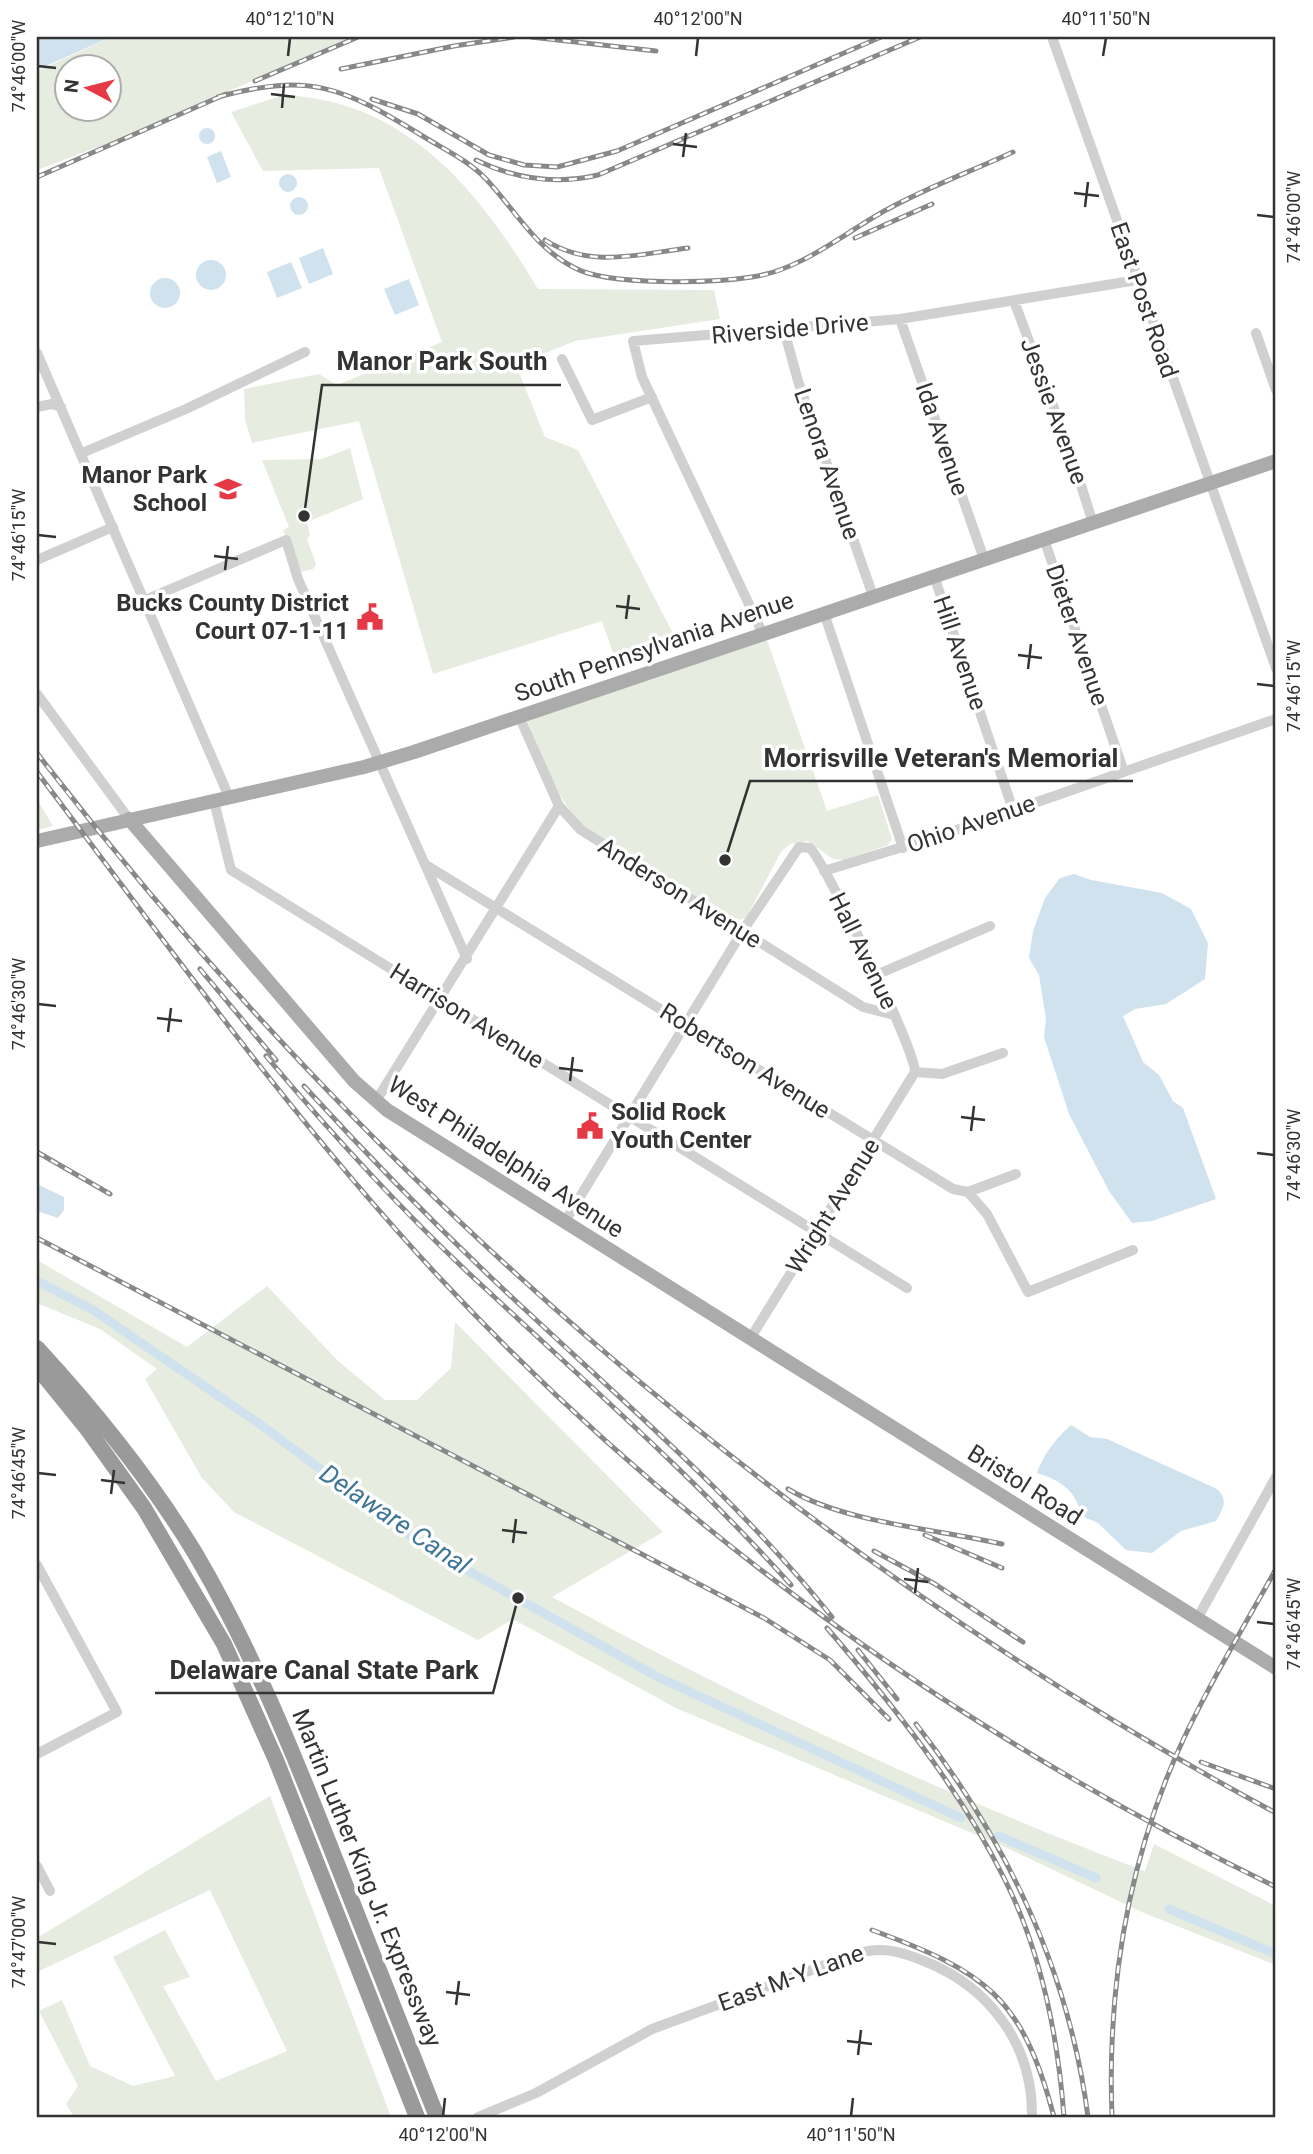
<svg xmlns="http://www.w3.org/2000/svg" width="1313" height="2154" viewBox="0 0 1313 2154" font-family="Roboto,sans-serif">
  <style>
    .green { fill: #e6ecdf; fill-rule: evenodd }
    .water { fill: #cfe2ee }
    .lines { fill: none; stroke-linecap: round; stroke-linejoin: round }
    .canal { stroke: #cfe2ee; stroke-width: 9 }
    .minor { stroke: #d0d0d0; stroke-width: 10 }
    .major { stroke: #ababab; stroke-width: 14 }
    .highway { stroke: #9a9a9a; stroke-width: 16 }
    .rail-casing { stroke: #888; stroke-width: 5 }
    .rail { stroke: #fff; stroke-width: 2.5; stroke-dasharray: 8; stroke-linecap: butt }
    .ticks { fill: none; stroke: #333; stroke-width: 2.5 }
    .labels { text-anchor: middle; dominant-baseline: central; stroke-width: 7; stroke-linejoin: round; paint-order: stroke }
    .street-label { font-size: 24px; fill: #333; stroke: #fff }
    .poi-label { font-size: 24px; font-weight: bold; fill: #333; stroke: #fff; text-anchor: end }
    .water-label { font-size: 26px; font-style: italic; fill: #3f7597; stroke: #fff }
    .leader { fill: none; stroke: #333; stroke-width: 2.5 }
    .callout-dot { fill: #333; stroke: #fff; stroke-width: 2.5 }
    .callout-label { font-size: 26px; text-anchor: middle; font-weight: bold; fill: #333; stroke: #fff; stroke-width: 7; stroke-linejoin: round; paint-order: stroke }
    .neatline { fill: none; stroke: #333; stroke-width: 2.5 }
    .ticks-label { font-size: 18px; text-anchor: middle; fill: #333 }
  </style>
  <rect width="100%" height="100%" fill="#fff"/>
  <!-- green -->
  <path class="green" d="M 112,37 L 353,37 L 119,139 L 37,170 L 37,71 ZM 66,66 L 108,66 L 108,108 L 66,108 Z
    M 284,95 C 408,101 479,191 538,289 L 714,290 L 720,319 L 575,341 L 516,365 L 545,437 L 578,450 L 680,647 L 618,668 L 602,621 L 433,674 L 359,421 L 252,443 L 245,420 L 244,389 L 319,374 L 337,385 L 442,342 L 379,168 L 263,171 L 231,112 Z
    M 350,448 L 363,499 L 307,522 L 310,536 L 307,539 L 316,564 L 313,569 L 301,572 L 283,530 L 289,527 L 262,460 L 322,459 Z
    M 767,640 L 827,811 L 878,795 L 892,839 L 888,845 L 844,860 L 833,859 L 808,841 L 790,844 L 781,852 L 746,918 L 735,921 L 589,830 C 555,802 544,760 527,720 Z
    M 38,801 L 53,826 L 37,830 Z
    M 37,1260 L 187,1347 L 267,1286 L 338,1361 L 385,1400 L 417,1400 L 451,1368 L 455,1322 L 663,1532 L 552,1597 C 744,1702 941,1794 1145,1871 L 1154,1844 L 1276,1906 L 1276,1965 L 1144,1913 L 1005,1847 L 676,1708 L 513,1619 L 478,1640 L 234,1512 L 202,1478 L 145,1379 L 157,1369 L 100,1329 L 37,1303 Z
    M 270,1796 L 391,2117 L 74,2117 L 66,2104 L 78,2086 L 39,2011 L 62,2000 L 90,2066 L 133,2086 L 175,2076 L 113,1957 L 165,1930 L 190,1977 L 163,1986 L 216,2081 L 287,2051 L 210,1890 L 37,1972 L 37,1938 Z"/>
  <!-- water -->
  <path class="water" d="M 37,37 L 111,37 L 37,70 Z
    M199 136a8 8 0 1 1 16 0a8 8 0 1 1-16 0Z
    M 221,151 L 231,177 L 217,183 L 207,157 Z
    M279 183a9 9 0 1 1 18 0a9 9 0 1 1-18 0Z
    M290 206a9 9 0 1 1 18 0a9 9 0 1 1-18 0Z
    M 323,248 L 333,274 L 309,284 L 299,258 Z
    M196 275a15 15 0 1 1 30 0a15 15 0 1 1-30 0Z
    M 291,262 L 302,288 L 277,298 L 267,272 Z
    M150 293a15 15 0 1 1 30 0a15 15 0 1 1-30 0Z
    M 409,279 L 419,305 L 395,315 L 384,289 Z
    M 1074,874 L 1091,880 L 1162,893 L 1191,909 L 1208,943 L 1205,979 L 1166,1004 L 1135,1009 L 1123,1016 L 1143,1062 L 1159,1075 L 1173,1101 L 1183,1108 L 1216,1199 L 1152,1221 L 1132,1223 L 1109,1191 L 1069,1114 L 1044,1037 L 1046,1019 L 1039,975 L 1029,958 L 1033,931 L 1045,898 L 1060,878 Z
    M 37,1184 L 64,1197 L 64,1210 L 58,1218 L 37,1211 Z
    M 1071,1425 L 1090,1437 L 1107,1439 L 1217,1489 C 1229,1500 1223,1509 1216,1521 L 1181,1531 L 1152,1553 L 1126,1550 L 1098,1523 L 1082,1516 C 1075,1490 1062,1481 1037,1473 C 1043,1455 1056,1438 1071,1425 Z"/>
  <g class="lines">
    <!-- canal -->
    <path class="canal" d="M 37,1281 L 93,1310 L 261,1425 L 424,1546 L 656,1676 L 961,1818
      M 999,1836 L 1096,1878
      M 1169,1909 L 1276,1954"/>
    <!-- minor -->
    <path class="minor" d="M 1052,37 L 1276,668
      M 1014,301 L 1070,451 L 1093,523
      M 900,319 L 984,559
      M 784,330 L 798,381 L 873,596
      M 1256,333 L 1276,390
      M 37,353 L 229,797
      M 562,359 L 592,420 L 652,397
      M 37,407 L 52,404 L 61,407
      M 82,453 L 186,409 L 305,352
      M 1044,539 L 1124,772
      M 37,560 L 113,527
      M 934,576 L 1013,810
      M 145,600 L 286,540 L 298,579 L 467,959
      M 824,613 L 903,848
      M 763,634 L 642,377 L 633,341 L 900,319 L 1137,280
      M 37,694 L 129,819
      M 519,716 L 559,806 L 581,830 L 863,1007 L 894,1015
      M 214,801 L 231,870 L 907,1288
      M 426,865 L 953,1189 L 968,1192 L 987,1214 L 1028,1292 L 1133,1250
      M 824,871 L 948,833 L 1276,719
      M 876,975 L 990,926
      M 915,1072 L 942,1074 L 1003,1053
      M 376,1101 L 559,806
      M 968,1192 L 1016,1174
      M 564,1223 L 742,932 L 799,847 L 810,848 C 826,864 916,1052 915,1072
      M 750,1339 L 915,1072
      M 37,1565 L 117,1712 L 37,1754
      M 1197,1619 L 1276,1477
      M 37,1866 L 50,1891
      M 478,2117 L 536,2093 L 652,2029 L 852,1955 C 880,1946 897,1950 924,1961 C 990,1987 1033,2045 1032,2117"/>
    <!-- major -->
    <path class="major" d="M 129,819 L 354,1081 L 387,1110 L 1276,1668
      M 37,841 L 364,767 L 414,752 L 1276,461"/>
    <!-- highway -->
    <path class="highway" d="M 37,1348 C 95,1411 150,1479 195,1553 C 252,1650 293,1752 334,1856 C 369,1943 403,2030 437,2117
      M 37,1367 L 88,1430 L 144,1508 L 224,1644 L 276,1760 L 417,2117"/>
    <defs>
      <path id="rail" d="M 531,37 L 656,51
        M 341,69 L 454,46 L 514,37
        M 255,81 L 358,37
        M 218,97 C 310,72 342,87 421,135 C 443,149 468,160 486,179 C 515,210 536,249 575,268 C 608,286 713,283 752,277 C 802,270 845,232 888,209 C 928,187 972,171 1013,152
        M 372,99 L 418,114 L 489,155 L 524,165 L 557,167 L 617,151 L 881,37
        M 476,160 C 515,179 555,185 598,175 L 920,37
        M 37,177 L 226,94
        M 855,238 L 932,204
        M 545,240 C 590,269 639,254 688,248
        M 37,753 C 371,1187 793,1554 1276,1813
        M 37,772 C 166,943 292,1119 438,1276 C 676,1532 962,1734 1276,1887
        M 200,969 L 276,1060
        M 266,1056 C 336,1139 409,1219 489,1292 C 592,1388 697,1480 791,1585
        M 304,1086 C 377,1166 453,1243 532,1316 C 636,1413 743,1506 832,1617
        M 37,1152 L 110,1194
        M 37,1238 L 764,1618 L 830,1660 L 889,1719
        M 788,1489 C 845,1523 937,1529 1002,1544
        M 925,1535 L 1002,1568
        M 874,1551 L 935,1584 L 1023,1642
        M 827,1628 C 893,1705 960,1789 1005,1880 C 1041,1952 1058,2037 1064,2117
        M 858,1650 L 897,1699
        M 916,1724 C 1007,1841 1069,1970 1088,2117
        M 1201,1762 L 1276,1789
        M 872,1930 C 986,1972 1022,1996 1054,2117
        M 1112,2117 C 1107,1986 1128,1858 1184,1738 C 1211,1680 1245,1625 1276,1569"/>
    </defs>
    <!-- rail casing -->
    <use href="#rail" class="rail-casing"/>
    <!-- rail -->
    <use href="#rail" class="rail"/>
  </g>
  <!-- ticks -->
  <path class="ticks" d="M 288,56 L 290,38M 696,56 L 698,38M 1103,56 L 1106,38M 38,66 L 56,68M 271,94 L 295,97M 282,108 L 284,84M 673,144 L 697,147M 683,157 L 686,133M 1074,193 L 1099,196M 1085,207 L 1088,182M 1257,215 L 1274,217M 38,535 L 56,537M 214,556 L 238,559M 225,570 L 228,546M 616,606 L 640,609M 626,619 L 629,595M 1018,655 L 1042,658M 1028,669 L 1031,644M 1257,684 L 1274,686M 38,1004 L 56,1006M 157,1018 L 182,1021M 168,1032 L 171,1008M 559,1068 L 583,1071M 570,1081 L 573,1057M 961,1117 L 985,1120M 971,1131 L 974,1106M 1257,1153 L 1274,1155M 38,1473 L 56,1475M 101,1480 L 125,1483M 111,1494 L 114,1470M 502,1530 L 527,1533M 513,1543 L 516,1519M 904,1579 L 928,1582M 915,1593 L 918,1568M 1257,1622 L 1274,1624M 38,1942 L 56,1944M 446,1992 L 470,1995M 456,2005 L 459,1981M 847,2041 L 872,2044M 858,2055 L 861,2030M 443,2116 L 445,2098M 851,2116 L 853,2098"/>
  <!-- icons -->
  <defs>
    <symbol id="school-bare" viewBox="-9 -9 18 18"><path d="M0-5L7-2L0 1L-7-2ZM-4 1L0 2.5L4 1V4Q0 6-4 4Z" fill="#e63946" stroke="#fff" stroke-width="2.5" paint-order="stroke"/></symbol>
    <symbol id="civic-bare" viewBox="-9 -9 18 18"><path d="M-.6-6.5H3V-4.5H.6V-3L4-1V1h2V6H-6V1h2V-1L-.6-3ZM-1.2 2.5V6h2.4V2.5Z" fill="#e63946" stroke="#fff" stroke-width="2.5" paint-order="stroke"/></symbol>
  </defs>
  <g fill-rule="evenodd">
    <use href="#school-bare" x="209" y="470" width="38" height="38"/>
    <use href="#civic-bare" x="351" y="598" width="38" height="38"/>
    <use href="#civic-bare" x="571" y="1107" width="38" height="38"/>
  </g>
  <g class="labels">
    <!-- street labels -->
    <g class="street-label">
      <text transform="translate(1144 300) rotate(71)">East Post Road</text>
      <text transform="translate(790 329) rotate(-5)">Riverside Drive</text>
      <text transform="translate(1054 411) rotate(70)">Jessie Avenue</text>
      <text transform="translate(942 439) rotate(71)">Ida Avenue</text>
      <text transform="translate(827 464) rotate(71)">Lenora Avenue</text>
      <text transform="translate(1077 635) rotate(71)">Dieter Avenue</text>
      <text transform="translate(654 647) rotate(-19)">South Pennsylvania Avenue</text>
      <text transform="translate(960 653) rotate(71)">Hill Avenue</text>
      <text transform="translate(971 824) rotate(-19)">Ohio Avenue</text>
      <text transform="translate(680 893) rotate(32)">Anderson Avenue</text>
      <text transform="translate(863 951) rotate(64)">Hall Avenue</text>
      <text transform="translate(467 1016) rotate(32)">Harrison Avenue</text>
      <text transform="translate(745 1061) rotate(32)">Robertson Avenue</text>
      <text transform="translate(506 1157) rotate(33)">West Philadelphia Avenue</text>
      <text transform="translate(833 1206) rotate(-58)">Wright Avenue</text>
      <text transform="translate(1025 1485) rotate(32)">Bristol Road</text>
      <text transform="translate(367 1878) rotate(68)">Martin Luther King Jr. Expressway</text>
      <text transform="translate(791 1978) rotate(-20)">East M-Y Lane</text>
    </g>
    <!-- poi labels -->
    <g class="poi-label">
      <text x="207" y="475">Manor Park<tspan x="207" dy="28">School</tspan></text>
      <text x="349" y="603">Bucks County District<tspan x="349" dy="28">Court 07-1-11</tspan></text>
      <text x="611" y="1112" text-anchor="start">Solid Rock<tspan x="611" dy="28">Youth Center</tspan></text>
    </g>
    <!-- water labels -->
    <g class="water-label">
      <text transform="translate(395 1519) rotate(34)">Delaware Canal</text>
    </g>
  </g>
  <!-- callouts -->
  <path class="leader" d="M304 516L322 385H561M725 860L750 781H1133M518 1598L493 1693H155"/>
  <g class="callout-dot">
    <circle cx="304" cy="516" r="7"/>
    <circle cx="725" cy="860" r="7"/>
    <circle cx="518" cy="1598" r="7"/>
  </g>
  <g class="callout-label">
    <text x="442" y="370">Manor Park South</text>
    <text x="941" y="767">Morrisville Veteran's Memorial</text>
    <text x="324" y="1679">Delaware Canal State Park</text>
  </g>
  <!-- border -->
  <rect width="1313" height="2154" fill="none" stroke="#ffffff" stroke-width="77"/>
  <!-- north arrow -->
  <g transform="translate(88 88) rotate(277)"><circle r="33" fill="#ffffff" stroke="#adadad" stroke-width="2"/>
  <path d="M0-5L12 26L0 18L-12 26Z" fill="#e63946"/>
  <text y="-10" font-size="19" font-weight="bold" text-anchor="middle" fill="#333333">N</text>
  </g>
  <rect x="38" y="38" width="1236" height="2078" class="neatline"/>
  <g class="ticks-label">
    <text x="290" y="25">40°12'10"N</text>
    <text x="698" y="25">40°12'00"N</text>
    <text x="1106" y="25">40°11'50"N</text>
    <text transform="translate(19 66) rotate(-90)" y="6">74°46'00"W</text>
    <text transform="translate(1294 217) rotate(-90)" y="6">74°46'00"W</text>
    <text transform="translate(19 535) rotate(-90)" y="6">74°46'15"W</text>
    <text transform="translate(1294 686) rotate(-90)" y="6">74°46'15"W</text>
    <text transform="translate(19 1004) rotate(-90)" y="6">74°46'30"W</text>
    <text transform="translate(1294 1155) rotate(-90)" y="6">74°46'30"W</text>
    <text transform="translate(19 1473) rotate(-90)" y="6">74°46'45"W</text>
    <text transform="translate(1294 1624) rotate(-90)" y="6">74°46'45"W</text>
    <text transform="translate(19 1942) rotate(-90)" y="6">74°47'00"W</text>
    <text x="443" y="2141">40°12'00"N</text>
    <text x="851" y="2141">40°11'50"N</text>
  </g>
</svg>
